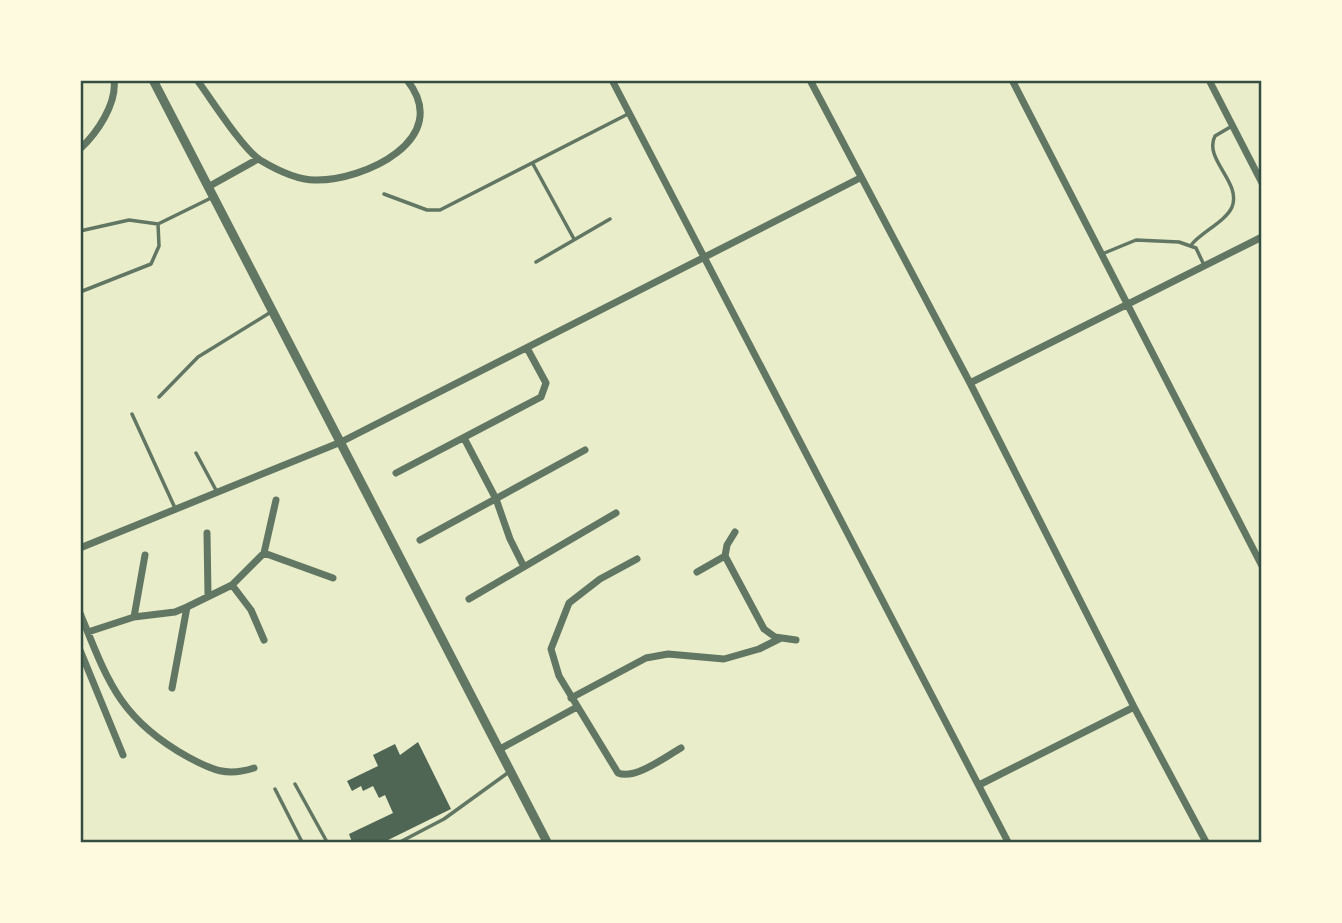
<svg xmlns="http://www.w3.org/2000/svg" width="1342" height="923" viewBox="0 0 1342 923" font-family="Bitter,serif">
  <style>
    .building { fill: #4f6655 }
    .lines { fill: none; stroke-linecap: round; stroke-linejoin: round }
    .service { stroke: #617663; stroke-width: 3.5 }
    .minor { stroke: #617663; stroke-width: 7 }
    .tertiary { stroke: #617663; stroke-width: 9 }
    .neatline { fill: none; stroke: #344e41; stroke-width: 2.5 }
  </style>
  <rect width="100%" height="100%" fill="#e9edc9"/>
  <!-- building -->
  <path class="building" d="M 418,742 L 451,809 L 384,842 L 352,842 L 349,834 L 393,813 L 385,795 L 379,798 L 373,786 L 363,791 L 361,786 L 352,791 L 347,781 L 378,766 L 373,755 L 395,744 L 400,755 Z"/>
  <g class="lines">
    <!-- service -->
    <path class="service" d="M 533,164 L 574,239
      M 384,194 L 427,210 L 440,210 L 628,114
      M 80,231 L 129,220 L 158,224 L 211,198
      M 1192,244 C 1202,232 1226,221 1232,207 C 1242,182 1203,159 1215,136 L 1232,126
      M 1102,254 L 1136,240 L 1179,242 L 1196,248 L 1204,265
      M 536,262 L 610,219
      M 80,292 L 151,264 L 159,246 L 158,224
      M 159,397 L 198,357 L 271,312
      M 132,414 L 175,508
      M 196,453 L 217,492
      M 295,784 L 327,842
      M 275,789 L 302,842
      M 400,842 L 444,819 L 509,772"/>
    <!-- minor -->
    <path class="minor" d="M 197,80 C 212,100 242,148 260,160 C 275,169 298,180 315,180 C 364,181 454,139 407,80
      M 612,80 L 1008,842
      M 810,80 L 970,383 L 1134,707 L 1206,842
      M 1012,80 L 1262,566
      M 1209,80 L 1262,183
      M 80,149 C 97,133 117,104 114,80
      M 208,187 L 258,159
      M 970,383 L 1262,237
      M 464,438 L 496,499 L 510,539 L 523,565
      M 396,473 L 541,397 L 546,383 L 527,348
      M 735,532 L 727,545 L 725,556 L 764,629 L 775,637 L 796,640
      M 207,533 L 208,595
      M 420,540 L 585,450
      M 80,548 L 341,442 L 860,178
      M 264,553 L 276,500
      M 637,559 L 600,579 L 569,603 L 551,649 L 559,676 L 618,773 C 635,780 665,757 681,748
      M 697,572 L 725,556
      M 232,585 L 251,610 L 264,640
      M 469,599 L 616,513
      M 80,613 C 108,682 120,719 188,757 C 212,770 227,777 254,768
      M 134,617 L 145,555
      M 88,632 L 134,617 L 175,612 L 187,607 L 232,585 L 264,553 L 333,578
      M 80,650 L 123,755
      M 172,688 L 187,607
      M 571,698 L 646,658 L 668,654 L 724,659 L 759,649 L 779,639
      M 500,749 L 577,707
      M 979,785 L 1134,707"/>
    <!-- tertiary -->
    <path class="tertiary" d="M 153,80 L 547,842"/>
  </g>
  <!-- border -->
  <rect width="1342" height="923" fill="none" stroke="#fefae0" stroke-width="164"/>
  <rect x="82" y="82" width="1178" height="759" class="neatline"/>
</svg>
